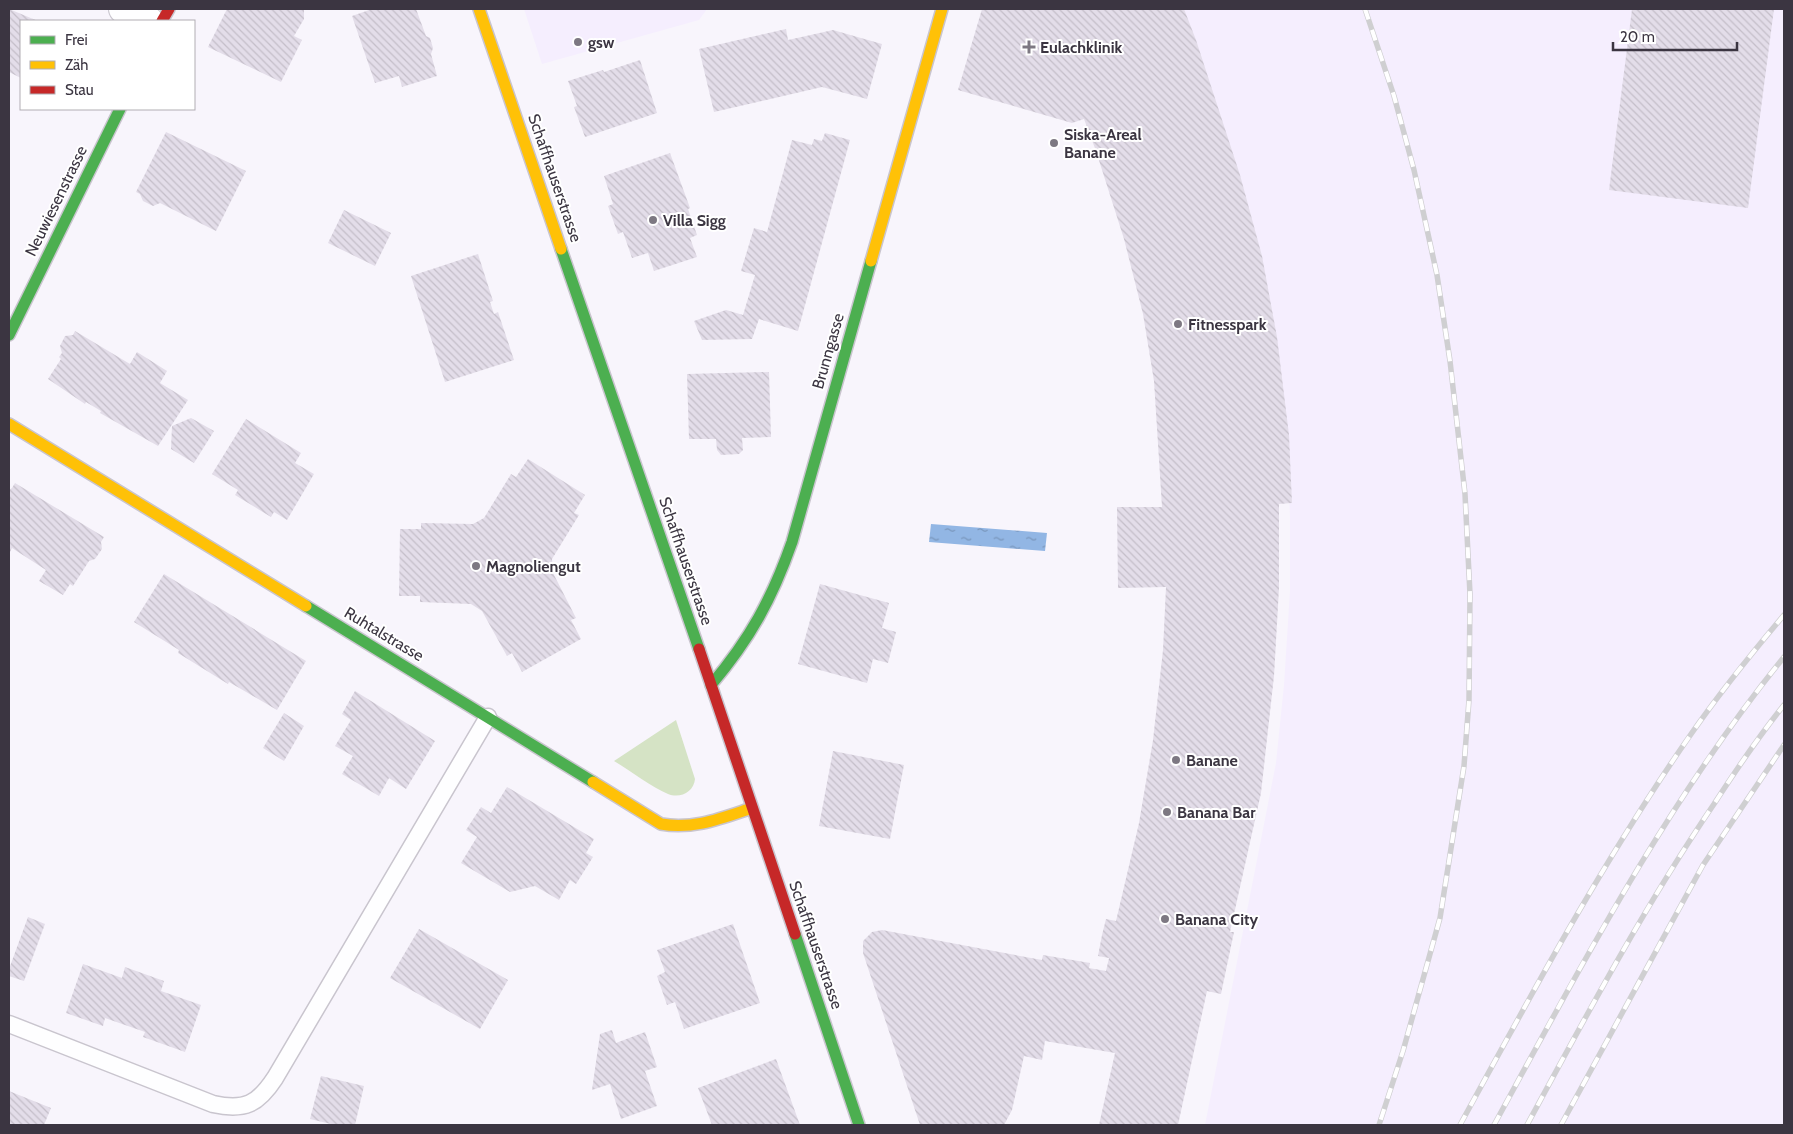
<svg xmlns="http://www.w3.org/2000/svg" width="1793" height="1134" viewBox="0 0 1793 1134" font-family="Cabin,sans-serif">
  <style>
    .built { fill: #f5eefe }
    .green { fill: #d5e3c5 }
    .water { fill: url(#water-ripples) }
    .building { fill: url(#building-back-hatch) }
    .lines { fill: none; stroke-linecap: round; stroke-linejoin: round }
    .lane-casing { stroke: #c9c5ce; stroke-width: 19 }
    .street-casing { stroke: #c9c5ce; stroke-width: 30 }
    .fast-casing { stroke: #c9c5ce; stroke-width: 14 }
    .slow-casing { stroke: #c9c5ce; stroke-width: 14 }
    .jam-casing { stroke: #c9c5ce; stroke-width: 14 }
    .lane { stroke: #fefeff; stroke-width: 16 }
    .street { stroke: #fefeff; stroke-width: 28 }
    .fast { stroke: #4caf50; stroke-width: 11 }
    .slow { stroke: #ffc107; stroke-width: 11 }
    .jam { stroke: #c62828; stroke-width: 11 }
    .rail-casing { stroke: #cfcfd1; stroke-width: 5.5 }
    .rail { stroke: #fff; stroke-width: 4; stroke-dasharray: 11; stroke-linecap: butt }
    .poi-dot { fill: #7d7882; stroke: #fff; stroke-width: 2 }
    .labels { text-anchor: middle; dominant-baseline: central; stroke-width: 4; stroke-linejoin: round; paint-order: stroke }
    .poi-label { font-size: 16px; font-weight: bold; fill: #3b3541; stroke: #fff; text-anchor: start }
    .street-label { font-size: 16px; fill: #3b3541; stroke: #fff }
  </style>
  <defs>
    <pattern id="water-ripples" width="26" height="14" patternUnits="userSpaceOnUse" patternTransform="scale(1.25)"><rect width="26" height="14" fill="#92b6e4"/><path d="M2 4q2-2 4 0t4 0M15 11q2-2 4 0t4 0" fill="none" stroke="#7895ba"/></pattern>
    <pattern id="building-back-hatch" width="6" height="6" patternUnits="userSpaceOnUse" patternTransform="scale(1.25)"><rect width="6" height="6" fill="#e3dde9"/><path d="M-1 5l2 2M0 0l6 6M5-1l2 2" fill="none" stroke="#c4bec9"/></pattern>
  </defs>
  <rect width="100%" height="100%" fill="#f8f5fc"/>
  <!-- built -->
  <path class="built" d="M 524,9 L 707,9 L 699,20 L 542,64 Z
    M 1178,9 L 1784,9 L 1784,1125 L 1205,1125 L 1276,763 L 1284,685 L 1290,591 L 1290,517 L 1287,442 L 1190,40 Z"/>
  <!-- green -->
  <path class="green" d="M 676,720 L 695,779 C 694,792 680,799 668,794 C 651,787 631,771 614,761 Z"/>
  <!-- water -->
  <path class="water" d="M 931,524 L 1047,533 L 1045,551 L 929,542 Z"/>
  <!-- building -->
  <path class="building" d="M 9,9 L 38,21 L 21,21 L 21,78 L 9,72 Z
    M 227,9 L 301,9 L 304,10 L 304,19 L 294,36 L 302,40 L 281,82 L 208,47 Z
    M 372,9 L 416,9 L 426,36 L 430,38 L 433,48 L 431,54 L 437,76 L 402,87 L 399,76 L 375,83 L 352,16 Z
    M 982,9 L 1184,9 L 1196,40 L 1240,175 L 1262,256 L 1277,337 L 1289,435 L 1292,503 L 1279,504 L 1279,588 L 1274,676 L 1261,793 L 1230,932 L 1234,932 L 1221,994 L 1207,991 L 1178,1125 L 1099,1125 L 1115,1053 L 1045,1041 L 1042,1060 L 1024,1056 L 1012,1110 L 1004,1125 L 920,1125 L 863,953 L 863,941 L 872,932 L 882,930 L 1042,960 L 1043,955 L 1090,963 L 1089,968 L 1106,971 L 1109,958 L 1098,956 L 1102,935 L 1106,919 L 1116,921 L 1139,823 L 1153,740 L 1163,650 L 1166,587 L 1118,588 L 1117,507 L 1162,507 L 1154,381 L 1143,314 L 1124,239 L 1096,151 L 1084,119 L 1072,123 L 958,90 Z
    M 1632,9 L 1774,9 L 1748,208 L 1609,190 Z
    M 786,29 L 788,40 L 833,30 L 882,44 L 867,99 L 822,87 L 714,112 L 699,49 Z
    M 640,60 L 657,113 L 585,137 L 574,107 L 577,106 L 568,81 L 603,70 L 604,72 Z
    M 166,132 L 246,171 L 216,231 L 160,203 L 153,206 L 143,201 L 140,194 L 136,192 Z
    M 825,133 L 850,140 L 798,331 L 759,319 L 752,339 L 702,340 L 694,321 L 726,310 L 743,315 L 755,275 L 741,271 L 754,228 L 767,232 L 792,140 L 812,145 L 814,139 L 822,141 Z
    M 670,153 L 690,208 L 688,209 L 697,235 L 690,238 L 697,257 L 654,271 L 648,253 L 632,258 L 623,232 L 618,234 L 608,206 L 613,204 L 604,176 Z
    M 344,210 L 391,233 L 375,266 L 328,243 Z
    M 478,254 L 493,301 L 490,302 L 494,314 L 498,312 L 514,360 L 445,382 L 411,276 Z
    M 75,331 L 130,364 L 137,352 L 167,371 L 160,383 L 188,400 L 158,446 L 100,413 L 101,411 L 86,402 L 85,404 L 48,379 L 61,359 L 59,357 L 62,353 L 60,346 L 65,336 L 73,335 Z
    M 769,372 L 771,437 L 742,438 L 743,450 L 739,454 L 721,455 L 717,450 L 716,439 L 689,439 L 687,374 Z
    M 191,418 L 214,431 L 194,463 L 171,449 L 172,426 Z
    M 246,419 L 301,453 L 295,463 L 314,474 L 287,520 L 274,512 L 271,517 L 235,495 L 238,490 L 212,474 Z
    M 528,459 L 585,495 L 574,513 L 579,515 L 552,559 L 553,573 L 576,618 L 571,620 L 581,639 L 522,672 L 512,653 L 507,656 L 482,611 L 471,604 L 420,602 L 420,596 L 399,596 L 400,529 L 421,529 L 421,523 L 473,524 L 484,518 L 511,474 L 516,477 Z
    M 15,483 L 104,537 L 101,542 L 102,549 L 95,559 L 89,561 L 73,586 L 70,584 L 63,595 L 39,581 L 46,570 L 12,548 L 9,554 L 9,490 L 12,488 Z
    M 164,574 L 306,661 L 277,710 L 229,682 L 228,684 L 178,653 L 179,650 L 134,622 Z
    M 820,584 L 889,603 L 882,628 L 896,632 L 888,663 L 873,659 L 867,683 L 798,664 Z
    M 355,691 L 435,741 L 406,789 L 389,778 L 379,796 L 342,774 L 353,756 L 335,746 L 351,720 L 342,714 Z
    M 284,713 L 304,726 L 284,761 L 263,748 Z
    M 833,751 L 904,765 L 890,839 L 819,826 Z
    M 507,787 L 594,839 L 586,853 L 593,857 L 576,884 L 570,880 L 559,900 L 535,886 L 510,892 L 461,863 L 477,837 L 466,830 L 481,807 L 491,813 Z
    M 28,917 L 45,924 L 24,981 L 9,976 L 9,969 Z
    M 733,924 L 760,1003 L 684,1029 L 675,1002 L 667,1005 L 657,976 L 665,972 L 657,950 Z
    M 419,929 L 508,980 L 480,1029 L 390,978 Z
    M 83,964 L 122,978 L 125,967 L 164,981 L 161,991 L 201,1005 L 185,1052 L 143,1037 L 145,1032 L 105,1018 L 103,1026 L 66,1013 Z
    M 612,1030 L 616,1043 L 645,1032 L 657,1067 L 645,1071 L 657,1106 L 621,1119 L 610,1084 L 592,1090 L 600,1034 Z
    M 776,1059 L 800,1125 L 712,1125 L 698,1088 Z
    M 321,1076 L 364,1086 L 355,1125 L 335,1125 L 310,1119 Z
    M 9,1091 L 51,1108 L 44,1125 L 9,1125 Z"/>
  <g class="lines">
    <defs>
      <path id="lane" d="M 9,1024 L 213,1104 C 245,1111 258,1104 275,1078 L 488,717"/>
      <path id="street" d="M 123,9 L 149,21"/>
      <path id="fast" d="M 561,249 L 699,649
        M 9,335 L 120,109
        M 306,606 L 593,782
        M 711,685 C 750,639 772,599 792,542 L 871,261
        M 795,934 L 859,1125"/>
      <path id="slow" d="M 479,9 L 561,249
        M 871,261 L 942,9
        M 9,424 L 306,606
        M 593,782 L 661,824 C 693,830 722,818 752,808"/>
      <path id="jam" d="M 162,21 L 169,9
        M 699,649 L 795,934"/>
    </defs>
    <!-- lane casing -->
    <use href="#lane" class="lane-casing"/>
    <!-- street casing -->
    <use href="#street" class="street-casing"/>
    <!-- fast casing -->
    <use href="#fast" class="fast-casing"/>
    <!-- slow casing -->
    <use href="#slow" class="slow-casing"/>
    <!-- jam casing -->
    <use href="#jam" class="jam-casing"/>
    <!-- lane -->
    <use href="#lane" class="lane"/>
    <!-- street -->
    <use href="#street" class="street"/>
    <!-- fast -->
    <use href="#fast" class="fast"/>
    <!-- slow -->
    <use href="#slow" class="slow"/>
    <!-- jam -->
    <use href="#jam" class="jam"/>
    <defs>
      <path id="rail" d="M 1365,9 L 1394,96 L 1414,170 L 1437,275 L 1450,361 L 1465,494 L 1470,594 L 1469,700 L 1464,766 L 1440,918 L 1403,1051 L 1379,1125
        M 1460,1125 C 1532,993 1603,861 1689,737 C 1718,695 1751,654 1784,615
        M 1494,1125 C 1582,964 1668,800 1784,657
        M 1527,1125 C 1586,1016 1644,907 1714,804 C 1736,770 1759,736 1784,705
        M 1561,1125 L 1703,865 L 1784,745"/>
    </defs>
    <!-- rail casing -->
    <use href="#rail" class="rail-casing"/>
    <!-- rail -->
    <use href="#rail" class="rail"/>
  </g>
  <!-- markers -->
  <g class="poi-dot">
    <circle cx="578" cy="42" r="5"/>
    <path d="M1026.5 39.5h5v5h5v5h-5v5h-5v-5h-5v-5h5z"/>
    <circle cx="1054" cy="143" r="5"/>
    <circle cx="653" cy="220" r="5"/>
    <circle cx="1178" cy="324" r="5"/>
    <circle cx="476" cy="566" r="5"/>
    <circle cx="1176" cy="760" r="5"/>
    <circle cx="1167" cy="812" r="5"/>
    <circle cx="1165" cy="919" r="5"/>
  </g>
  <g class="labels">
    <!-- poi labels -->
    <g class="poi-label">
      <text x="588" y="42">gsw</text>
      <text x="1040" y="47">Eulachklinik</text>
      <text x="1064" y="134">Siska-Areal<tspan x="1064" dy="18">Banane</tspan></text>
      <text x="663" y="220">Villa Sigg</text>
      <text x="1188" y="324">Fitnesspark</text>
      <text x="486" y="566">Magnoliengut</text>
      <text x="1186" y="760">Banane</text>
      <text x="1177" y="812">Banana Bar</text>
      <text x="1175" y="919">Banana City</text>
    </g>
    <!-- street labels -->
    <g class="street-label">
      <text transform="translate(555 178) rotate(71)">Schaffhauserstrasse</text>
      <text transform="translate(56 201) rotate(-64)">Neuwiesenstrasse</text>
      <text transform="translate(828 351) rotate(-74)">Brunngasse</text>
      <text transform="translate(686 561) rotate(71)">Schaffhauserstrasse</text>
      <text transform="translate(384 634) rotate(31)">Ruhtalstrasse</text>
      <text transform="translate(816 945) rotate(71)">Schaffhauserstrasse</text>
    </g>
  </g>
  <!-- border -->
  <rect width="1793" height="1134" fill="none" stroke="#3b3541" stroke-width="20"/>
  <!-- legend -->
  <rect x="20" y="20" width="175" height="90" fill="#ffffff" stroke="#b1aeb3"/>
  <rect x="30" y="36" width="25" height="8" fill="#4caf50" stroke="#b1aeb3"/>
  <text x="65" y="45" font-size="15" fill="#3b3541">Frei</text>
  <rect x="30" y="61" width="25" height="8" fill="#ffc107" stroke="#b1aeb3"/>
  <text x="65" y="70" font-size="15" fill="#3b3541">Zäh</text>
  <rect x="30" y="86" width="25" height="8" fill="#c62828" stroke="#b1aeb3"/>
  <text x="65" y="95" font-size="15" fill="#3b3541">Stau</text>
  <!-- scale -->
  <path d="M1613 42v8h124v-8" fill="none" stroke="#3b3541" stroke-width="2.5"/>
  <text x="1620" y="42" font-size="15" fill="#3b3541" stroke="#ffffff" stroke-width="4" paint-order="stroke">20 m</text>
</svg>
